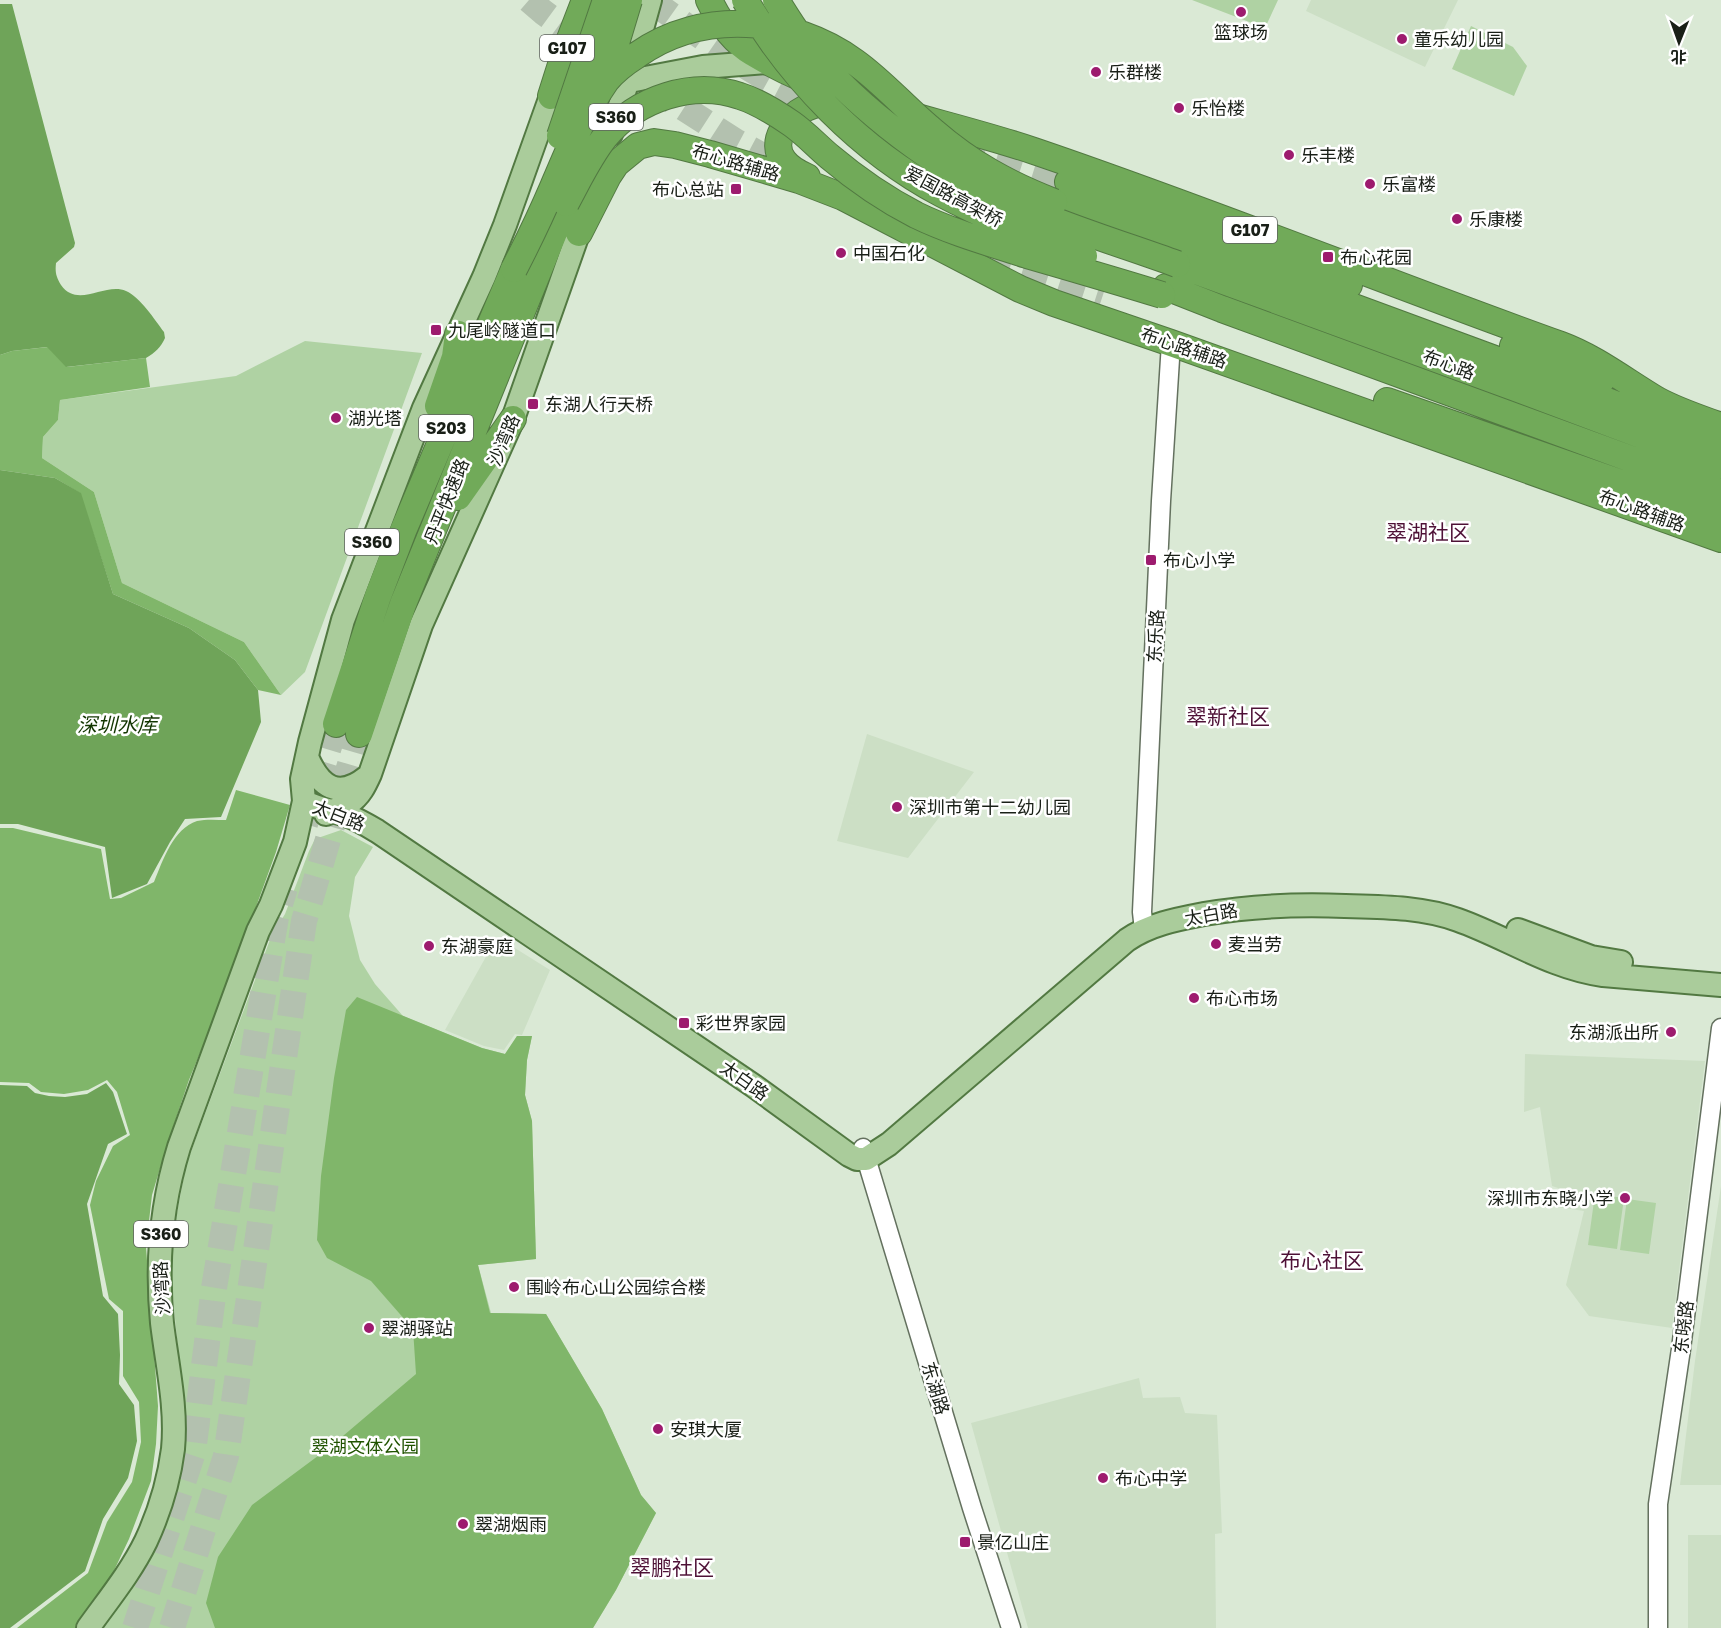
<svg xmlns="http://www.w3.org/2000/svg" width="1721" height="1628" viewBox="0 0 1721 1628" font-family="'Golos Text','Noto Sans SC',sans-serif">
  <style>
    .built { fill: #ccdfc5 }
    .green { fill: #afd2a3 }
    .forest { fill: #80b66a }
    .water { fill: #6fa459 }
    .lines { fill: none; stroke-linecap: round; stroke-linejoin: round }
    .highway-tunnel { stroke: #b3c1af; stroke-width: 26; stroke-dasharray: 26 13; stroke-linecap: butt }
    .minor-casing { stroke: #64715f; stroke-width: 21 }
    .major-casing { stroke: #527942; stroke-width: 26 }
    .highway-casing { stroke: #527942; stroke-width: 28 }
    .minor { stroke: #fff; stroke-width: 18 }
    .major { stroke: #aacc9b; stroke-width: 22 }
    .highway { stroke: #71aa59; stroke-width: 26 }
    .highway-bridge-casing { stroke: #527942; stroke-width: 28; stroke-linecap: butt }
    .highway-bridge { stroke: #71aa59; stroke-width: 26 }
    .poi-dot { fill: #9d1b6e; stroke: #fff; stroke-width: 2 }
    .labels { text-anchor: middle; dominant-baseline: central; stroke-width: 5; stroke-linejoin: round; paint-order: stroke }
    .shield { fill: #fff; stroke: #5e625d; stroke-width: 1.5 }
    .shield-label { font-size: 16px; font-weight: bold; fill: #191f17 }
    .poi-label { font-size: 18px; fill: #191f17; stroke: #fff; text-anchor: start }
    .street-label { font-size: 18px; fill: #191f17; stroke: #fff }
    .park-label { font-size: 18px; fill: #205300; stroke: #fff }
    .water-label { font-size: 20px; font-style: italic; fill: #123500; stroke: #fff }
    .quarter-label { font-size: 21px; fill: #4e1136; stroke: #fff }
  </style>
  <rect width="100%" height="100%" fill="#dae9d5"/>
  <!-- built -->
  <path class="built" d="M 1311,0 L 1458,0 L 1425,67 L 1306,11 Z
    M 867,734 L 974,772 L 908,858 L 837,841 Z
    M 497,937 L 550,970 L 522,1035 L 515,1034 L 504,1050 L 484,1046 L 445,1030 Z
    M 1525,1054 L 1705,1061 L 1672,1328 L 1589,1316 L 1566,1285 L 1584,1211 L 1558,1207 L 1564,1190 L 1552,1186 L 1540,1107 L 1524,1112 Z
    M 1721,1186 L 1721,1485 L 1680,1485 L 1695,1361 Z
    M 1139,1378 L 1143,1398 L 1180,1397 L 1185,1413 L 1217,1415 L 1222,1533 L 1215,1534 L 1216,1628 L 1028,1628 L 971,1423 Z
    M 1688,1535 L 1721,1535 L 1721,1628 L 1688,1628 Z"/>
  <!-- green -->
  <path class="green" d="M 1192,0 L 1278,0 L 1265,28 Z
    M 1471,26 L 1513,47 L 1527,66 L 1514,96 L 1452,69 Z
    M 305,341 L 422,353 L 305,672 L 281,695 L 244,642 L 122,583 L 94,492 L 42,458 L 43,437 L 58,420 L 60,400 L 236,376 Z
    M 341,830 L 373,847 L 355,877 L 349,916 L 360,960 L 375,984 L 403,1016 L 482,1048 L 505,1054 L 517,1036 L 532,1036 L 527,1060 L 525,1095 L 532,1121 L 536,1259 L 478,1265 L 491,1313 L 546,1314 L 602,1409 L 641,1495 L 656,1513 L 616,1590 L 593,1628 L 102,1628 L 133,1586 L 159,1539 L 178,1484 L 185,1420 L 172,1288 L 171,1245 L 178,1208 L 186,1165 L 271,937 L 285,914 L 309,851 L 315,839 Z
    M 1595,1194 L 1624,1198 L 1617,1249 L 1588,1245 Z
    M 1627,1199 L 1656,1203 L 1649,1254 L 1620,1250 Z"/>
  <!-- forest -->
  <path class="forest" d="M 48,347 L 67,367 L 146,358 L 150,387 L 60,400 L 58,420 L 43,437 L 42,458 L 94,492 L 122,583 L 244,642 L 281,695 L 258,690 L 235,660 L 189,628 L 113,594 L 80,493 L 55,478 L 0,470 L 0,355 L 12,351 Z
    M 236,790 L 290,805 L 276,852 L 227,987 L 189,1080 L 168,1142 L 152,1195 L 146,1247 L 158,1406 L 156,1444 L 151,1481 L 129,1539 L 110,1579 L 78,1628 L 17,1628 L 88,1573 L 107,1522 L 132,1482 L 141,1442 L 139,1402 L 123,1376 L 123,1311 L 109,1299 L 90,1205 L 96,1181 L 113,1146 L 130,1135 L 117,1092 L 107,1080 L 88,1090 L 64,1094 L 41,1092 L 29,1083 L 0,1082 L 0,828 L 13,828 L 101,849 L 110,899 L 121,898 L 154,882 C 163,860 173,829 197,821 C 206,819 217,820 226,820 Z
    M 357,997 L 482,1048 L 505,1054 L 517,1036 L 532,1036 L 527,1060 L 525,1095 L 532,1121 L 536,1259 L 478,1265 L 490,1313 L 546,1314 L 602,1409 L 641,1495 L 656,1513 L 616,1590 L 593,1628 L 215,1628 L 206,1603 L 218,1557 L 252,1505 L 330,1447 L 416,1374 L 413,1329 L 371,1281 L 327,1258 L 317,1240 L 321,1176 L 334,1078 L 346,1010 Z"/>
  <!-- water -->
  <path class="water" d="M 0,4 L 12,4 L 75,243 L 74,247 L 56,263 C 55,272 56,277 61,285 C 78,309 105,282 126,291 C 140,297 155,320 164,332 L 165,338 C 161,347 155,353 146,358 L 66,367 L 47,347 L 12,351 L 0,355 Z
    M 0,470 L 55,478 L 81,493 L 113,594 L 189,628 L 235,660 L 258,690 L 261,722 L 221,817 L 185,819 L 170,842 L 147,884 L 112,898 L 105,847 L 18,824 L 0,824 Z
    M 106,1083 L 113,1092 L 127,1134 L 108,1144 L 87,1204 L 103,1296 L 118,1314 L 120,1355 L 119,1384 L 134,1405 L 137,1441 L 128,1478 L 103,1519 L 85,1571 L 10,1628 L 0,1628 L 0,1085 L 27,1086 L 35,1093 L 49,1096 L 65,1097 L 87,1094 Z"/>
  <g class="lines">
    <!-- highway-tunnel -->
    <path class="highway-tunnel" d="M 529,0 L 543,12 L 588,45
      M 650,0 C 701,36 751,75 809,100 C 834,110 862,117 887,125
      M 651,87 L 735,141 L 795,173
      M 959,148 L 1068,182
      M 984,263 L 1101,301
      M 305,824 L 336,724
      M 135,1628 L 193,1452 L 214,1288 L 276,917 L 285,888
      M 172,1628 L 226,1456 L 304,921 L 359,734"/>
    <defs>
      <path id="minor" d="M 1144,930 L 1142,912 L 1161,501 L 1171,343
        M 863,1148 L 972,1508 L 1011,1628
        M 1658,1628 L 1658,1504 L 1681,1349 L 1721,1028"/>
      <path id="major" d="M 611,134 L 627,83 L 650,0
        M 307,757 C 320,787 338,800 367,777
        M 304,801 C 317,809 332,810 346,815 C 357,819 367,825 377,831 L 754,1086 L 849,1155 L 857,1159 L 866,1159 L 889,1144 L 1127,940 C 1150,924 1178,919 1204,914 C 1251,906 1298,904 1345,906 C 1384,907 1422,907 1458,920 C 1506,937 1551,968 1603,975 L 1721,985
        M 326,814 C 333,810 342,808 349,803 C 360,796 365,785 370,774 L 421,625 L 513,419 L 584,217
        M 1518,930 L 1591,957 L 1621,962
        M 88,1628 C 108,1600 131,1572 146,1541 C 159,1513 169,1480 173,1449 C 177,1407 167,1365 162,1323 C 156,1262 161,1205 179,1147 L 258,931 L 271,905 L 295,842 L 304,801 L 302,779 L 310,742 L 343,620 L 424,408 L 484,277 L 505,225 L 551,96 L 703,67 L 768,62"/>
      <path id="highway" d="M 709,0 C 719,21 732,41 753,53 C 839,105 940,119 1034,151 C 1211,211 1385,282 1561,345 C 1596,358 1625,381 1657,400 C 1677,411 1699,418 1721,426
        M 551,96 L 565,52 L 585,0
        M 807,177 C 798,173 789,168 784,161 C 768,142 788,117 806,108 C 817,103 830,101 842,99
        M 1068,182 L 1349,285
        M 1054,202 L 1313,292 L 1568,386 L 1721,445
        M 579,233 L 608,176 L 616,164 L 638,146 L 654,142 L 675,145 L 710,154 L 799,180 L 843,197 L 1020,289 L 1054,303 L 1171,343 L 1721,539
        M 1177,264 L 1513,387 L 1721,465
        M 1166,287 L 1222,309 L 1721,492
        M 1513,346 L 1586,374 L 1601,381
        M 1387,401 L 1721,518
        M 438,406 L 455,357 L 458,334
        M 458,497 L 513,419
        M 336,724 L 378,596 L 403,531 L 514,269
        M 359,734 L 403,604 L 566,203"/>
    </defs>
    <!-- minor casing -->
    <use href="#minor" class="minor-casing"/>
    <!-- major casing -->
    <use href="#major" class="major-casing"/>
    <!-- highway casing -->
    <use href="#highway" class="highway-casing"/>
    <!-- minor -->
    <use href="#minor" class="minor"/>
    <!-- major -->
    <use href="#major" class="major"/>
    <!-- highway -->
    <use href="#highway" class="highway"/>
    <defs>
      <path id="highway-bridge" d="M 745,0 C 791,79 861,151 942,194 C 987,218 1036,237 1084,256
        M 776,0 C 784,13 792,26 801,38 C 845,99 927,161 994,194 C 1052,223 1116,242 1177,264
        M 604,83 L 629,0
        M 560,136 L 606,0
        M 566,203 C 578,181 589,157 605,137 C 637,98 693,80 740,96 C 759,102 776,113 792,124 C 806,134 817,146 830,157 C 856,179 885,199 916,215 C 951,232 990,243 1027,255 C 1072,268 1117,281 1162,295
        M 514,269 C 528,242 541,215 553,187 C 569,150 583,114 606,81 C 614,71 626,62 637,55 C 702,9 792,16 855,62 C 883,82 906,109 933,131 C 971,164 1008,184 1054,202"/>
    </defs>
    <!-- highway-bridge casing -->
    <use href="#highway-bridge" class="highway-bridge-casing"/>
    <!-- highway-bridge -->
    <use href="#highway-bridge" class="highway-bridge"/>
  </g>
  <!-- markers -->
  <g class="poi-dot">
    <circle cx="1241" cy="12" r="6"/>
    <circle cx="1402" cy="39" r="6"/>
    <circle cx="1096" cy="72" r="6"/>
    <circle cx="1179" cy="108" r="6"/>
    <circle cx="1289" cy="155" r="6"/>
    <circle cx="1370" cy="184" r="6"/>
    <rect x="730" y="183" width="12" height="12" rx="3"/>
    <circle cx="1457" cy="219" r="6"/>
    <circle cx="841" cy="253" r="6"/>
    <rect x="1322" y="251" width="12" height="12" rx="3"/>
    <rect x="430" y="324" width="12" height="12" rx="3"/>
    <rect x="527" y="398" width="12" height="12" rx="3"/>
    <circle cx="336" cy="418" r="6"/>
    <rect x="1145" y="554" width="12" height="12" rx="3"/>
    <circle cx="897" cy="807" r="6"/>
    <circle cx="1216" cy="944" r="6"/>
    <circle cx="429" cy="946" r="6"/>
    <circle cx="1194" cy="998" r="6"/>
    <rect x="678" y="1017" width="12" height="12" rx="3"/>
    <circle cx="1671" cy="1032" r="6"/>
    <circle cx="1625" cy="1198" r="6"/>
    <circle cx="514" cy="1287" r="6"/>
    <circle cx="369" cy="1328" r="6"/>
    <circle cx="658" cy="1429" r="6"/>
    <circle cx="1103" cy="1478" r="6"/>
    <circle cx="463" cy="1524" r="6"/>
    <rect x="959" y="1536" width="12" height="12" rx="3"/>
  </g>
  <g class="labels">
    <!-- shield labels -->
    <g class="shield">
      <rect x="540" y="35" width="54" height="26" rx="4.5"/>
      <rect x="589" y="104" width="54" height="26" rx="4.5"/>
      <rect x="1223" y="217" width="54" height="26" rx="4.5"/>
      <rect x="419" y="415" width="54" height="26" rx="4.5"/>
      <rect x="345" y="529" width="54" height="26" rx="4.5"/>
      <rect x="134" y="1221" width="54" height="26" rx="4.5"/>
    </g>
    <g class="shield-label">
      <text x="567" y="48">G107</text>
      <text x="616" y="117">S360</text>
      <text x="1250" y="230">G107</text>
      <text x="446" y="428">S203</text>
      <text x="372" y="542">S360</text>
      <text x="161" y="1234">S360</text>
    </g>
    <!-- poi labels -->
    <g class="poi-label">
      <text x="1241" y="32" text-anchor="middle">篮球场</text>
      <text x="1414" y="39">童乐幼儿园</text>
      <text x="1108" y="72">乐群楼</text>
      <text x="1191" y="108">乐怡楼</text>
      <text x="1301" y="155">乐丰楼</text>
      <text x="1382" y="184">乐富楼</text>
      <text x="724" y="189" text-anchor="end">布心总站</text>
      <text x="1469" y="219">乐康楼</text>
      <text x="853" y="253">中国石化</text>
      <text x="1340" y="257">布心花园</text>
      <text x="448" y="330">九尾岭隧道口</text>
      <text x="545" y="404">东湖人行天桥</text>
      <text x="348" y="418">湖光塔</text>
      <text x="1163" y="560">布心小学</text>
      <text x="909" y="807">深圳市第十二幼儿园</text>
      <text x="1228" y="944">麦当劳</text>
      <text x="441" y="946">东湖豪庭</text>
      <text x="1206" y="998">布心市场</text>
      <text x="696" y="1023">彩世界家园</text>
      <text x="1659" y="1032" text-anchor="end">东湖派出所</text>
      <text x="1613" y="1198" text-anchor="end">深圳市东晓小学</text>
      <text x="526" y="1287">围岭布心山公园综合楼</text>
      <text x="381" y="1328">翠湖驿站</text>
      <text x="670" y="1429">安琪大厦</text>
      <text x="1115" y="1478">布心中学</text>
      <text x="475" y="1524">翠湖烟雨</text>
      <text x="977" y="1542">景亿山庄</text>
    </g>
    <!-- street labels -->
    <g class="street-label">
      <text transform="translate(736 162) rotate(16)">布心路辅路</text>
      <text transform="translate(954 196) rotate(28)">爱国路高架桥</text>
      <text transform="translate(1184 347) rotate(19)">布心路辅路</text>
      <text transform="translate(1449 364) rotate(20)">布心路</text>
      <text transform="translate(503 440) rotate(-67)">沙湾路</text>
      <text transform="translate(446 501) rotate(-68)">丹平快速路</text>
      <text transform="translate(1642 510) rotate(20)">布心路辅路</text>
      <text transform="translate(1155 636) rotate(-87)">东乐路</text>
      <text transform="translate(339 815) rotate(21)">太白路</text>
      <text transform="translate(1211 914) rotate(-10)">太白路</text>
      <text transform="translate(745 1080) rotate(35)">太白路</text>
      <text transform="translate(161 1288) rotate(-93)">沙湾路</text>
      <text transform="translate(1683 1327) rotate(-83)">东晓路</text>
      <text transform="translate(936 1388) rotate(73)">东湖路</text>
    </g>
    <!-- park labels -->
    <g class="park-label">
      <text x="365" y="1446">翠湖文体公园</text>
    </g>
    <!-- water labels -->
    <g class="water-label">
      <text x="117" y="724">深圳水库</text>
    </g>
    <!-- quarter labels -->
    <g class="quarter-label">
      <text x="1428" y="532">翠湖社区</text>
      <text x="1228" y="716">翠新社区</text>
      <text x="1322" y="1260">布心社区</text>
      <text x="672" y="1567">翠鹏社区</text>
    </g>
  </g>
  <!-- north arrow -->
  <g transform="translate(1679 42) rotate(181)" stroke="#ffffff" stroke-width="4.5" paint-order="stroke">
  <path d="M0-4.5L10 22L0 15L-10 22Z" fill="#191f17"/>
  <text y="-9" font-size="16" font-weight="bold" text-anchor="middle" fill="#191f17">北</text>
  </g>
</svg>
